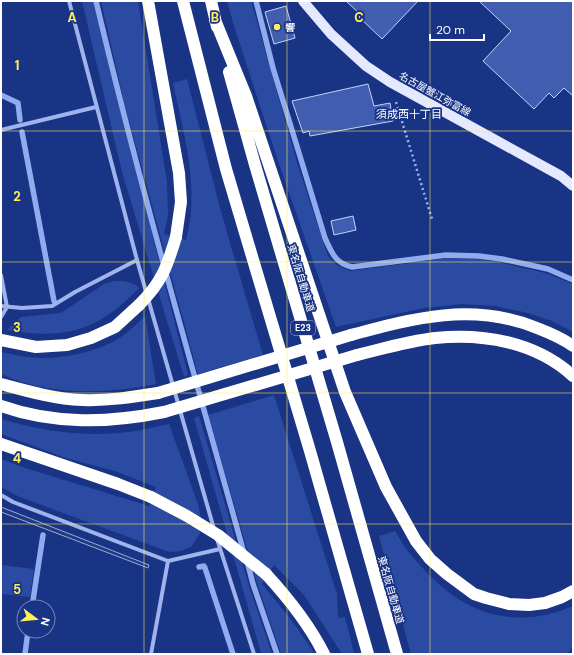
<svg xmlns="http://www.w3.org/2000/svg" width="574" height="655" viewBox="0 0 574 655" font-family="'DM Sans','Noto Sans JP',sans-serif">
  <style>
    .green { fill: #2b4ba3 }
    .water { fill: #263a77; stroke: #91abef }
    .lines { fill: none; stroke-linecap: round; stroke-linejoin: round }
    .stream { stroke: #91abef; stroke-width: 5.5 }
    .building { fill: #415daf; stroke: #c4d2f9 }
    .path { stroke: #9fb3ec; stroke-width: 2.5; stroke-dasharray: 2 3; stroke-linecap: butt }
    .street { stroke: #9fb3ec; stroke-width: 4 }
    .primary { stroke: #e4e9ff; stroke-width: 10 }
    .highway { stroke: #fff; stroke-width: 12 }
    .highway-bridge { stroke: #fff; stroke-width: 12 }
    .grid { fill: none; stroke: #ffef5a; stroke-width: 1; stroke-opacity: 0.55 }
    .poi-dot { fill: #ffef5a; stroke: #193385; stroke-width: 1.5 }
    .labels { text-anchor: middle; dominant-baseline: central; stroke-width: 3.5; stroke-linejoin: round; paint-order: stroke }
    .shield { fill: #193385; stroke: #bac2da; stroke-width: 1 }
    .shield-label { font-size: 9px; font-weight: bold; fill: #fff }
    .poi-label { font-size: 10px; font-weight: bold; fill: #fff; stroke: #193385; text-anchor: start }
    .street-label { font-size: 10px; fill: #fff; stroke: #193385 }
    .neighbourhood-label { font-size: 11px; fill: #fff; stroke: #193385 }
    .grid-label { font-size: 13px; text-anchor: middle; font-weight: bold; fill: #ffef5a; stroke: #193385; stroke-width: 3.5; stroke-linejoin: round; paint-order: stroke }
  </style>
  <rect width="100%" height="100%" fill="#193385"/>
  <!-- green -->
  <path class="green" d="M 82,1 L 93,1 L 188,375 L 184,377 L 122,172 Z
    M 101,1 L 138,1 L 167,182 L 168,215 L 164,234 L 186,240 C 200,188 184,134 173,83 L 187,79 L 221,212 L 263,355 L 198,374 L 124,102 Z
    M 227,1 L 251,1 L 299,169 L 328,256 C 335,265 341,268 351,271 L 447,258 L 479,259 L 502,263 L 545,273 L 573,284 L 573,332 L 552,321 L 528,313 L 495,306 L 461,304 L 424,308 L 336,327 L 278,161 L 234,26 Z
    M 115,281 C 124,281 132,281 139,288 C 98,331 65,340 7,330 L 21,317 L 61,313 L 104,284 Z
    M 145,316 L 156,384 C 105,394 49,396 1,374 L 1,352 C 15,355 29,358 44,358 C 68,358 102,350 121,337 C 130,331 137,323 145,316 Z
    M 274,395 L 337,594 L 338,618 L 345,617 L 354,653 L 342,654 L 304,595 L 274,565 L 262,584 L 292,621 L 315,654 L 281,654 L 257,583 L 208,415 Z
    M 199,416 L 249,586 L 272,654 L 261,654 L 261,653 L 194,418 Z
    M 1,419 C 45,432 91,438 136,431 C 147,429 158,426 169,424 L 198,504 L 202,524 L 200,533 L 192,546 L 181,551 L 169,552 L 20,497 L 1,487 L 1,459 L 22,467 L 149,506 L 156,487 L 115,471 L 66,458 L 1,434 Z
    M 395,531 C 400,539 405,549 412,556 C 427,574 446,593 467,604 C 500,622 540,621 573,606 L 573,646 L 567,654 L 411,654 L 379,536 Z
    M 1,565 L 34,569 L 30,597 L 1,594 Z"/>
  <!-- water -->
  <path class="water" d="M 1,507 L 149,565 L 148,568 L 1,512 Z"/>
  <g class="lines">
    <!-- stream -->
    <path class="stream" d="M 96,1 C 140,187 193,370 244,553
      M 256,1 L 273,68 L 325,238 C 332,253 335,263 352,267 L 446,255 L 479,256 L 502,259 L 548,269 L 573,280
      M 1,95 L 18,103 L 20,120
      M 22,132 L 54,301
      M 247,561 L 253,584 L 277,654
      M 199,567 L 204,566 L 205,568 L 233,654
      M 32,607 L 43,535
      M 25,654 L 28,631"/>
  </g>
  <!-- building -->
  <path class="building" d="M 346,1 L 418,1 L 382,39 L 359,17 L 361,15 Z
    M 479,1 L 573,1 L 573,96 L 564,88 L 554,98 L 549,93 L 534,109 L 483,61 L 511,31 Z
    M 286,6 L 295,38 L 274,44 L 265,12 Z
    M 368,84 L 374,106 L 390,103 L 393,121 L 310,136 L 309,131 L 303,133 L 292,101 Z
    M 353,216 L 356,230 L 334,235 L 331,221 Z"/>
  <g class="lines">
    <!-- path -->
    <path class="path" d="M 396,102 L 432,219"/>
    <!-- street -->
    <path class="street" d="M 69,1 L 137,260 L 214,529
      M 1,130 L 96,107
      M 1,275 L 7,307 L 1,317
      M 1,306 L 22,308 L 52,306 L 75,292 L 137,260
      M 1,495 L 13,502 L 168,561
      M 217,539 L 254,654
      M 151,654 L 168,561 L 220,549"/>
    <!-- primary -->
    <path class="primary" d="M 303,1 L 331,34 L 366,66 L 390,82 L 561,176 L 573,186"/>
    <!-- highway -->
    <path class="highway" d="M 148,1 L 179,173 L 181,202 L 176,237
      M 183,1 L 226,169 L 310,451 L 368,654
      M 211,1 L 217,27
      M 215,20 L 246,96 L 345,392 L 386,487 L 416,541 L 430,559 L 447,574 L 474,594 L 486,598 L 509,604 L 529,605 L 545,603 L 562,597 L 573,591
      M 229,72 L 255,165 L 337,442 L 397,654
      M 351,335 C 414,318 473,302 537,328 C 550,333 562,338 573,346
      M 1,340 L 36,347 L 67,345 L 91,338 L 115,327 L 139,305
      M 357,355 C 382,349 408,341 435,338 C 483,333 536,342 573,376
      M 1,384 C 27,391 55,399 82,400 C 108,401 133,397 158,393
      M 1,406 C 55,425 109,423 164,412
      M 1,444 L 118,484 L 151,497
      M 266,574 C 289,599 309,624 324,654"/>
    <!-- highway-bridge -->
    <path class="highway-bridge" d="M 139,305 C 162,282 167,267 176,237
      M 158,393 L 351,335
      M 164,412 L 357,355
      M 151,497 L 187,516 L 218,535 L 266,574"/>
  </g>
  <!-- grid -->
  <path class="grid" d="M 144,1 L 144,654M 287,1 L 287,654M 430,1 L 430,654M 1,131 L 573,131M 1,262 L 573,262M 1,393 L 573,393M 1,524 L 573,524"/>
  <!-- markers -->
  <circle class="poi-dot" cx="277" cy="27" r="4"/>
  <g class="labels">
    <!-- shield labels -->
    <rect class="shield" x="291" y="321" width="24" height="14" rx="3"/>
    <g class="shield-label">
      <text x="303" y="328">E23</text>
    </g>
    <!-- poi labels -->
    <g class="poi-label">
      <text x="285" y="27">響</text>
    </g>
    <!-- street labels -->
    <g class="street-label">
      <text transform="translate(435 94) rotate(29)">名古屋蟹江弥富線</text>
      <text transform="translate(301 278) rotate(73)">東名阪自動車道</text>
      <text transform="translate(391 590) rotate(74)">東名阪自動車道</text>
    </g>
    <!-- neighbourhood labels -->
    <g class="neighbourhood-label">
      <text x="409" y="114">須成西十丁目</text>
    </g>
  </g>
  <g class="grid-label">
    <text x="72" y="22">A</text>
    <text x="215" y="22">B</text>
    <text x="359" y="22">C</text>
    <text x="17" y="70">1</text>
    <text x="17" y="201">2</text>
    <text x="17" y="332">3</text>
    <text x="17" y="463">4</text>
    <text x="17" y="594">5</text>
  </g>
  <!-- border -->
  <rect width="574" height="655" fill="none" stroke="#ffffff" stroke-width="4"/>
  <!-- north arrow -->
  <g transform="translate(36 619) rotate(106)"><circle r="19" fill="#193385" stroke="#7585b6"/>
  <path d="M0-3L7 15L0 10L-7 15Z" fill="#ffef5a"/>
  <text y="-6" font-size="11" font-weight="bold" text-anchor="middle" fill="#ffffff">N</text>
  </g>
  <!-- scale -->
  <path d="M430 34v6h54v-6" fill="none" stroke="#ffffff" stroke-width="2"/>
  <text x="436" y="34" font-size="12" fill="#ffffff" stroke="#193385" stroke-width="3" paint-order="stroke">20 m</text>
</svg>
